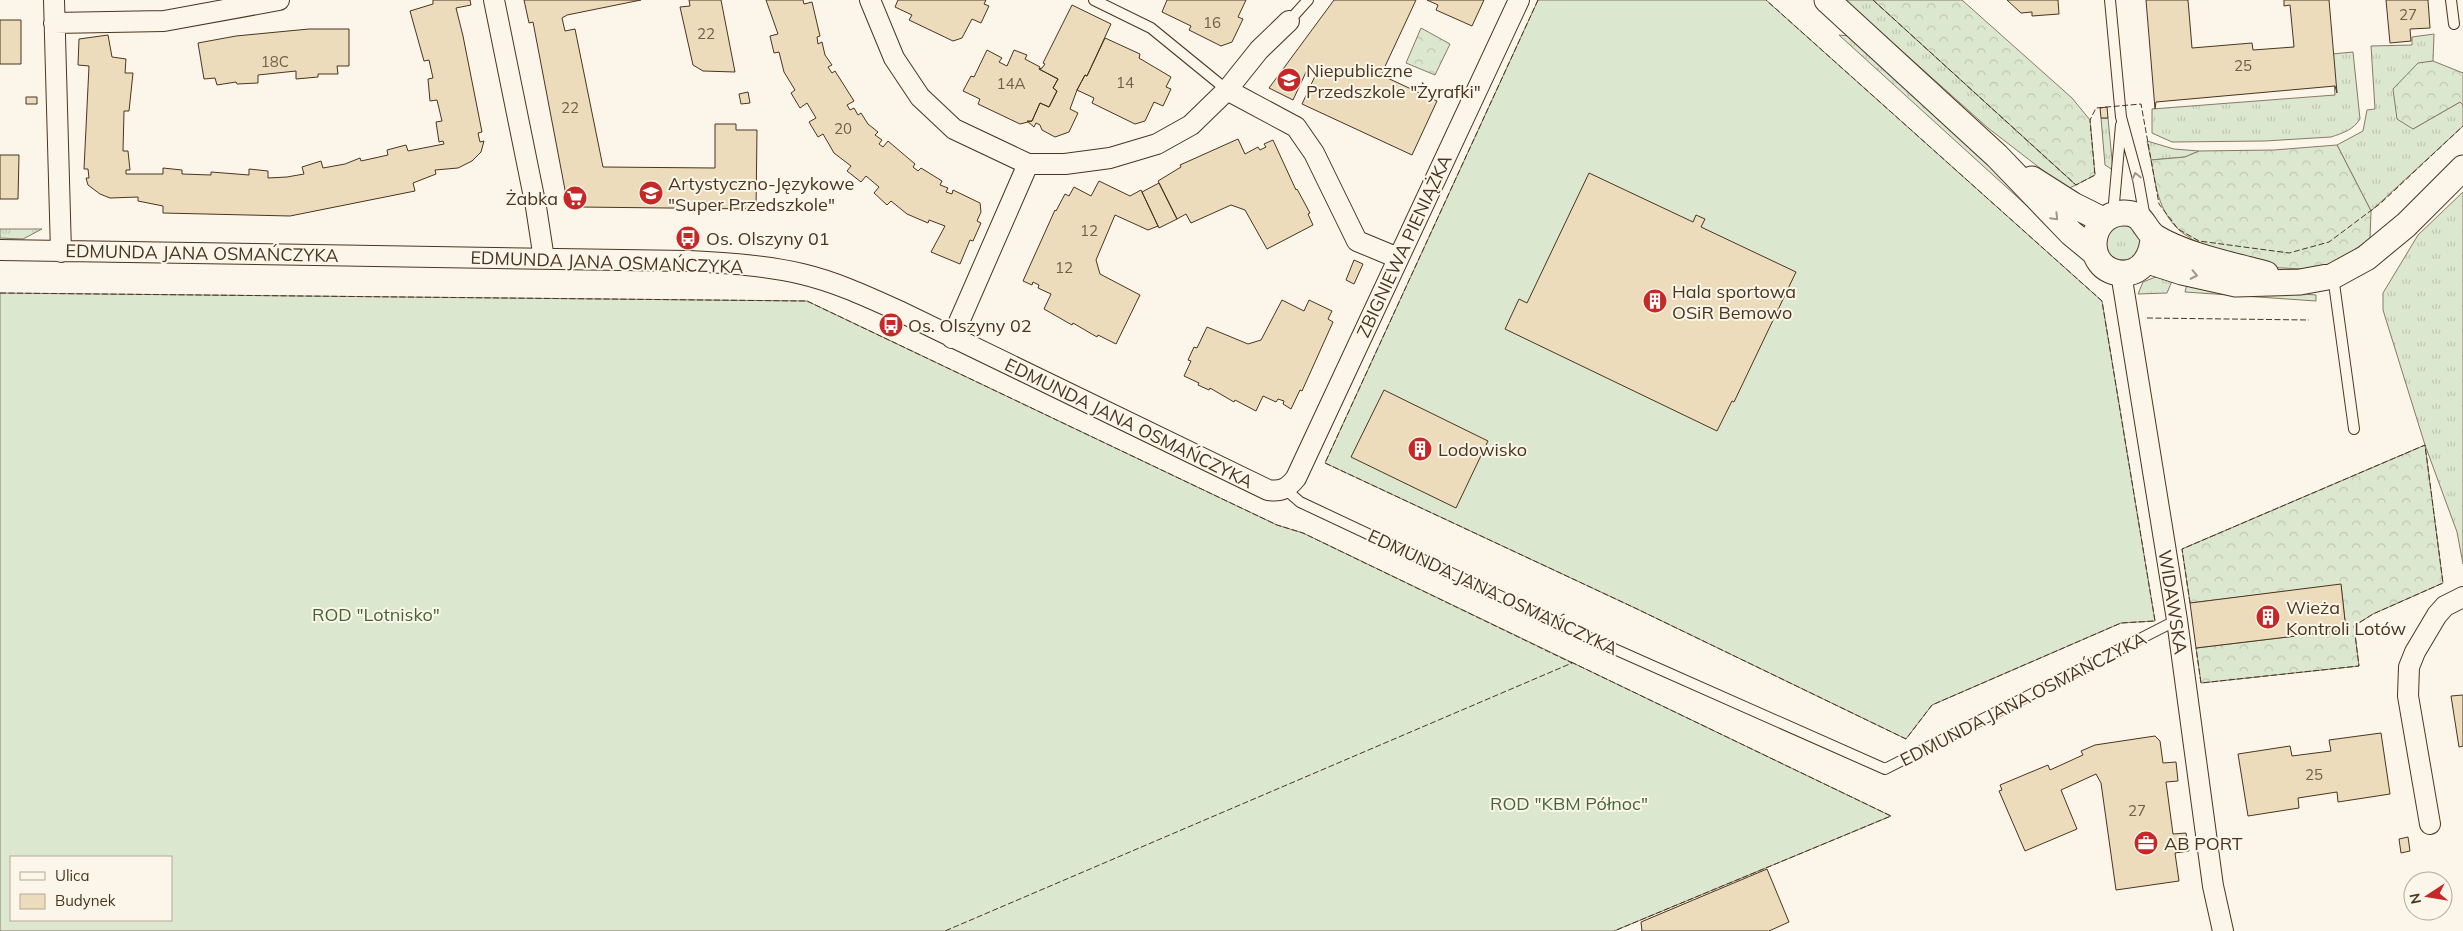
<svg xmlns="http://www.w3.org/2000/svg" width="2463" height="931" viewBox="0 0 2463 931" font-family="Mulish,sans-serif">
  <style>
    .grass { fill: url(#grass-tufts); stroke: #887966 }
    .forest { fill: url(#forest-crowns); stroke: #887966 }
    .garden { fill: #dce7d0; stroke: #887966; fill-rule: evenodd }
    .building { fill: #ecdcbc; stroke: #4a3520 }
    .lines { fill: none; stroke-linecap: round; stroke-linejoin: round }
    .service-casing { stroke: #4a3520; stroke-width: 12 }
    .minor-casing { stroke: #4a3520; stroke-width: 22 }
    .tertiary-casing { stroke: #4a3520; stroke-width: 27 }
    .service { stroke: #fbf6e9; stroke-width: 10 }
    .minor { stroke: #fbf6e9; stroke-width: 20 }
    .tertiary { stroke: #fbf6e9; stroke-width: 25 }
    .fence { stroke: #4a3520; stroke-width: 1; stroke-dasharray: 6 2.5; stroke-linecap: butt }
    .oneway { stroke: #a29684 }
    .labels { text-anchor: middle; dominant-baseline: central; stroke-width: 4; stroke-linejoin: round; paint-order: stroke }
    .number-label { font-size: 15px; fill: #725f47 }
    .poi-label { font-size: 18px; fill: #4a3520; stroke: #fbf6e9; text-anchor: start }
    .street-label { font-size: 18px; fill: #4a3520; stroke: #fbf6e9 }
    .park-label { font-size: 18px; fill: #436837; stroke: #fbf6e9 }
  </style>
  <defs>
    <pattern id="grass-tufts" width="24" height="20" patternUnits="userSpaceOnUse" patternTransform="scale(1.25)"><rect width="24" height="20" fill="#dce7d0"/><path d="M3 7l-1-3M5 7V3M7 7l1-3M15 17l-1-3M17 17v-4M19 17l1-3" fill="none" stroke="#bec7b2"/></pattern>
    <pattern id="forest-crowns" width="20" height="18" patternUnits="userSpaceOnUse" patternTransform="scale(1.25)"><rect width="20" height="18" fill="#dce7d0"/><path d="M2 6a3 3 0 1 1 6 0M12 15a3 3 0 1 1 6 0" fill="none" stroke="#bec7b2"/></pattern>
  </defs>
  <rect width="100%" height="100%" fill="#fbf6e9"/>
  <!-- grass -->
  <path class="grass" d="M 1845,0 L 1873,0 L 2076,185 L 2067,189 L 1988,128 Z
    M 2434,34 L 2433,61 L 2418,64 L 2413,129 L 2460,102 L 2463,105 L 2463,126 L 2371,211 L 2337,145 L 2363,131 L 2367,110 L 2375,109 L 2371,46 L 2412,45 L 2412,37 Z
    M 1839,35 L 1850,36 L 2052,221 L 2048,225 Z
    M 2353,52 L 2360,119 C 2353,130 2343,133 2331,137 L 2265,141 L 2172,142 L 2152,133 L 2152,109 L 2335,95 L 2332,54 Z
    M 2101,118 L 2108,118 L 2113,170 L 2105,165 Z
    M 2147,141 L 2174,149 L 2199,151 L 2185,157 L 2151,160 Z
    M 2463,192 L 2463,564 L 2457,532 L 2425,445 L 2383,310 L 2383,293 L 2418,235 Z
    M2105 242a18 18 0 1 1 36 0a18 18 0 1 1-36 0Z
    M 0,229 L 42,229 L 23,239 L 0,238 Z
    M 2163,274 L 2174,276 L 2167,293 L 2138,294 L 2143,282 Z
    M 2188,280 L 2222,288 L 2316,295 L 2316,301 L 2185,292 Z"/>
  <!-- forest -->
  <path class="forest" d="M 1873,0 L 1962,0 L 2072,98 L 2090,120 L 2095,175 L 2076,185 Z
    M 1421,28 L 1450,44 L 1435,75 L 1406,63 Z
    M 2433,61 L 2463,73 L 2463,105 L 2460,102 L 2413,129 L 2397,119 L 2393,89 L 2418,63 Z
    M 2337,145 L 2371,211 L 2370,239 L 2335,263 L 2302,269 L 2265,267 L 2197,246 C 2192,236 2184,236 2177,228 C 2158,209 2156,186 2151,160 L 2185,157 L 2199,151 L 2274,150 Z
    M 2425,445 L 2443,583 L 2373,614 L 2354,626 L 2359,666 L 2201,683 L 2196,648 L 2346,630 L 2341,585 L 2190,603 L 2182,549 Z"/>
  <!-- garden -->
  <path class="garden" d="M 1538,0 L 1766,0 L 2102,301 L 2155,621 L 2121,623 L 1932,705 L 1906,739 L 1635,608 L 1325,463 Z
    M 0,293 L 807,301 L 1277,525 L 1303,533 L 1891,816 L 1614,931 L 0,931 ZM 171,857 L 171,920 L 11,920 L 11,857 Z"/>
  <!-- building -->
  <path class="building" d="M 433,0 L 470,0 L 471,5 L 456,8 L 463,36 L 482,132 L 478,133 L 480,142 L 484,141 L 481,152 L 472,161 L 458,168 L 435,170 L 436,174 L 413,183 L 415,191 L 290,216 L 163,213 L 163,206 L 138,201 L 138,197 L 110,198 L 100,194 L 88,185 L 86,178 L 89,178 L 88,169 L 84,169 L 89,66 L 78,65 L 79,39 L 108,35 L 112,57 L 126,59 L 125,73 L 133,73 L 129,111 L 124,111 L 123,151 L 128,151 L 130,170 L 126,170 L 126,174 L 163,174 L 163,168 L 182,170 L 182,174 L 211,175 L 211,172 L 249,175 L 249,169 L 268,171 L 268,178 L 287,177 L 304,174 L 302,167 L 321,161 L 323,168 L 345,164 L 360,158 L 361,161 L 388,155 L 387,150 L 406,145 L 408,151 L 444,144 L 443,141 L 439,142 L 436,122 L 442,121 L 437,100 L 430,101 L 428,79 L 433,78 L 429,60 L 424,61 L 410,11 L 433,4 Z
    M 524,0 L 641,0 L 567,15 L 562,18 L 565,31 L 575,29 L 603,167 L 715,168 L 715,124 L 736,124 L 736,130 L 757,130 L 756,209 L 579,207 L 573,204 L 568,194 L 566,195 L 533,22 L 529,23 Z
    M 689,0 L 721,0 L 735,72 L 703,71 L 693,65 L 680,7 L 690,6 Z
    M 766,0 L 803,0 L 804,4 L 812,2 L 820,36 L 817,37 L 818,44 L 822,42 L 825,55 L 832,65 L 828,67 L 832,73 L 835,71 L 854,101 L 847,105 L 850,110 L 854,108 L 858,115 L 861,113 L 868,124 L 878,132 L 875,135 L 882,140 L 879,144 L 883,147 L 888,141 L 915,164 L 913,167 L 918,171 L 921,168 L 942,181 L 940,185 L 948,188 L 946,192 L 952,194 L 953,190 L 980,203 L 981,212 L 977,221 L 981,223 L 973,241 L 970,240 L 960,264 L 931,252 L 945,226 L 929,220 L 928,223 L 907,214 L 891,201 L 887,205 L 874,193 L 879,187 L 866,176 L 861,182 L 847,171 L 851,166 L 834,153 L 823,134 L 818,137 L 809,122 L 816,118 L 807,103 L 800,108 L 791,93 L 795,90 L 784,72 L 779,52 L 774,53 L 770,36 L 778,34 Z
    M 898,0 L 986,0 L 984,4 L 989,6 L 981,23 L 972,19 L 962,38 L 953,41 L 909,20 L 912,15 L 895,7 Z
    M 1167,0 L 1246,0 L 1238,17 L 1243,19 L 1232,42 L 1221,46 L 1189,30 L 1191,26 L 1162,12 Z
    M 1334,0 L 1416,0 L 1381,75 L 1437,101 L 1412,155 L 1302,104 L 1316,74 L 1307,70 L 1293,100 L 1269,88 Z
    M 1427,0 L 1484,0 L 1472,26 L 1436,10 L 1438,5 Z
    M 2007,0 L 2058,0 L 2059,14 L 2032,16 L 2032,12 L 2021,13 Z
    M 2146,0 L 2188,0 L 2192,48 L 2252,43 L 2253,50 L 2294,47 L 2290,5 L 2284,6 L 2284,0 L 2329,0 L 2337,93 L 2335,86 L 2156,102 L 2155,109 Z
    M 2386,0 L 2428,0 L 2430,28 L 2410,29 L 2411,41 L 2390,43 Z
    M 1072,5 L 1111,24 L 1087,76 L 1085,75 L 1077,90 L 1070,109 L 1078,113 L 1069,132 L 1055,137 L 1042,130 L 1040,125 L 1036,123 L 1034,127 L 1027,121 L 1032,121 L 1040,103 L 1049,107 L 1057,91 L 1053,88 L 1058,79 L 1039,69 L 1042,68 L 1045,64 L 1043,63 Z
    M 0,20 L 21,20 L 21,64 L 0,64 Z
    M 309,29 L 349,29 L 349,66 L 337,66 L 338,74 L 318,74 L 318,77 L 296,79 L 296,71 L 258,75 L 258,83 L 237,84 L 236,82 L 217,85 L 215,78 L 204,79 L 198,43 L 236,36 Z
    M 1105,38 L 1140,54 L 1139,58 L 1171,77 L 1166,87 L 1171,89 L 1163,106 L 1154,102 L 1145,121 L 1135,124 L 1092,103 L 1094,98 L 1077,90 L 1085,75 L 1087,76 Z
    M 987,50 L 1002,58 L 999,62 L 1007,66 L 1014,50 L 1027,55 L 1025,59 L 1040,67 L 1039,69 L 1058,79 L 1053,88 L 1057,91 L 1049,107 L 1040,103 L 1032,121 L 1020,124 L 978,104 L 980,99 L 963,91 L 971,76 L 974,77 Z
    M 748,92 L 750,103 L 741,104 L 739,94 Z
    M 26,97 L 37,97 L 37,104 L 26,104 Z
    M 2107,107 L 2108,118 L 2101,118 L 2100,108 Z
    M 1238,139 L 1245,154 L 1258,147 L 1260,150 L 1266,147 L 1264,144 L 1273,140 L 1296,190 L 1297,189 L 1310,213 L 1308,214 L 1313,225 L 1267,249 L 1245,210 L 1231,205 L 1191,223 L 1186,214 L 1177,219 L 1158,181 L 1181,167 L 1180,165 Z
    M 0,155 L 19,155 L 18,199 L 0,199 Z
    M 1589,173 L 1693,222 L 1696,215 L 1705,219 L 1701,227 L 1796,272 L 1734,402 L 1732,401 L 1717,431 L 1505,329 L 1519,299 L 1527,303 Z
    M 1099,181 L 1130,196 L 1141,190 L 1158,226 L 1148,230 L 1115,215 L 1096,260 L 1100,274 L 1140,295 L 1116,344 L 1098,335 L 1097,337 L 1073,323 L 1072,325 L 1044,309 L 1051,294 L 1038,288 L 1039,285 L 1033,282 L 1032,285 L 1023,281 L 1055,210 L 1056,211 L 1065,194 L 1069,196 L 1074,187 L 1091,196 Z
    M 1159,183 L 1177,219 L 1159,228 L 1142,192 Z
    M 1354,260 L 1363,264 L 1354,284 L 1346,280 Z
    M 1282,300 L 1304,311 L 1309,300 L 1332,311 L 1328,319 L 1333,322 L 1302,391 L 1300,390 L 1291,409 L 1283,404 L 1284,401 L 1278,399 L 1276,402 L 1263,396 L 1256,411 L 1235,400 L 1234,402 L 1210,388 L 1209,390 L 1198,385 L 1199,383 L 1184,376 L 1191,361 L 1188,360 L 1194,347 L 1197,348 L 1207,327 L 1248,344 L 1261,340 Z
    M 1384,390 L 1488,441 L 1456,508 L 1351,457 Z
    M 2341,584 L 2346,630 L 2196,648 L 2190,603 Z
    M 2463,695 L 2463,746 L 2459,747 L 2451,696 Z
    M 2381,733 L 2390,794 L 2338,802 L 2337,792 L 2298,798 L 2299,808 L 2248,816 L 2238,754 L 2290,746 L 2292,756 L 2331,751 L 2329,740 Z
    M 2155,736 L 2160,741 L 2163,763 L 2176,762 L 2178,781 L 2166,782 L 2173,834 L 2186,833 L 2189,851 L 2175,853 L 2179,881 L 2116,890 L 2101,783 L 2096,774 L 2061,790 L 2077,829 L 2025,851 L 1999,791 L 2002,790 L 2000,785 L 2048,765 L 2050,770 L 2083,755 L 2081,751 L 2095,745 Z
    M 2408,837 L 2410,851 L 2401,853 L 2399,839 Z
    M 1767,869 L 1789,922 L 1769,931 L 1642,931 L 1641,922 Z"/>
  <g class="lines">
    <defs>
      <path id="service" d="M 1094,0 L 1151,28 L 1227,90
        M 2110,0 L 2121,117 L 2138,179 L 2145,218
        M 2451,0 L 2454,24
        M 1289,21 L 1308,0
        M 2113,214 L 2121,125
        M 2333,276 L 2354,429
        M 1285,489 L 1300,502 L 1585,636 L 1885,769 L 2177,620"/>
      <path id="minor" d="M 54,0 L 61,252
        M 494,0 L 536,207 L 544,259
        M 870,0 L 894,58 L 920,97 L 954,129 L 1028,164 L 1065,164 L 1110,158 L 1157,144 L 1191,125 L 1227,90 L 1259,50 L 1289,21
        M 54,23 L 164,21 L 279,0
        M 1227,90 L 1296,127 L 1314,153 L 1357,241 L 1398,258
        M 0,250 L 687,261 C 725,263 765,265 802,274 C 836,282 868,297 899,311 L 1268,490 C 1282,492 1288,488 1296,478 L 1519,0
        M 2121,273 L 2177,620 L 2213,886 L 2223,931
        M 952,338 L 1028,164
        M 2430,824 L 2408,696 L 2409,667 L 2415,652 L 2437,615 L 2445,606 L 2463,597"/>
      <path id="tertiary" d="M 1827,0 L 1997,156 L 2071,233 L 2094,252
        M 2032,179 L 2073,205 L 2103,220
        M 2153,236 C 2153,255 2142,275 2120,273 C 2083,269 2087,214 2123,213 C 2144,212 2143,229 2155,237 C 2184,255 2232,265 2266,274
        M 2148,261 L 2182,272 L 2236,284 L 2300,282 L 2333,276 L 2366,258 L 2406,225 L 2463,168"/>
    </defs>
    <!-- service casing -->
    <use href="#service" class="service-casing"/>
    <!-- minor casing -->
    <use href="#minor" class="minor-casing"/>
    <!-- tertiary casing -->
    <use href="#tertiary" class="tertiary-casing"/>
    <!-- service -->
    <use href="#service" class="service"/>
    <!-- minor -->
    <use href="#minor" class="minor"/>
    <!-- tertiary -->
    <use href="#tertiary" class="tertiary"/>
    <!-- fence -->
    <path class="fence" d="M 1538,0 L 1325,463 L 1635,608 L 1906,739 L 1932,705 L 2121,623 L 2155,621 L 2102,301 L 1766,0
      M 1873,0 L 2076,185 L 2095,175 L 2090,120 L 2096,108 L 2141,104 L 2159,204 L 2178,229 L 2199,241 L 2289,253 L 2329,242 L 2381,203 L 2463,126
      M 0,293 L 807,301 L 1277,525 L 1303,533 L 1572,663 L 945,931
      M 2147,318 L 2309,320
      M 2190,603 L 2182,549 L 2425,445 L 2443,583 L 2373,614 L 2354,626 L 2359,666 L 2201,683 L 2196,648
      M 1571,662 L 1891,816 L 1614,931"/>
  </g>
  <!-- one-way arrows -->
  <defs><path id="oneway-chevron" d="M-2-3.5L2.5 0L-2 3.5" fill="none" stroke-width="1.6" stroke-linecap="round" stroke-linejoin="round" transform="scale(1.25)"/></defs>
  <g class="oneway">
    <use href="#oneway-chevron" transform="translate(2136 176) rotate(-103)"/>
    <use href="#oneway-chevron" transform="translate(2055 217) rotate(46)"/>
    <use href="#oneway-chevron" transform="translate(2194 275) rotate(12)"/>
  </g>
  <!-- icons -->
  <defs>
    <symbol id="school-disc" viewBox="-11 -11 22 22"><circle r="9.5" fill="#c62828" stroke="#fbf6e9"/><path d="M0-5L7-2L0 1L-7-2ZM-4 1L0 2.5L4 1V4Q0 6-4 4Z" fill="#fff"/></symbol>
    <symbol id="supermarket-disc" viewBox="-11 -11 22 22"><circle r="9.5" fill="#c62828" stroke="#fbf6e9"/><path d="M-6-5.5h2.5l.6 2H6L4.5 2H-2.5L-4.4-4H-6ZM-1.5 3.2a1.3 1.3 0 1 0 .1 0ZM3 3.2a1.3 1.3 0 1 0 .1 0Z" fill="#fff"/></symbol>
    <symbol id="bus-disc" viewBox="-11 -11 22 22"><circle r="9.5" fill="#c62828" stroke="#fbf6e9"/><path d="M-5-6H5V4H4V6H2V4H-2V6H-4V4H-5ZM-3.5-4V0h7V-4ZM-3.5 1.2v1.5H-2V1.2ZM2 1.2v1.5H3.5V1.2Z" fill="#fff"/></symbol>
    <symbol id="building-disc" viewBox="-11 -11 22 22"><circle r="9.5" fill="#c62828" stroke="#fbf6e9"/><path d="M-4-6H4V6H1V3H-1V6H-4ZM-2.5-4.3h1.7v1.8h-1.7ZM.8-4.3h1.7v1.8H.8ZM-2.5-1h1.7V.8h-1.7ZM.8-1h1.7V.8H.8Z" fill="#fff"/></symbol>
    <symbol id="office-disc" viewBox="-11 -11 22 22"><circle r="9.5" fill="#c62828" stroke="#fbf6e9"/><path d="M-6-3h4V-5.5h4V-3h4V5H-6ZM-1-4.5V-3h2v-1.5ZM-6 0V1H6V0Z" fill="#fff"/></symbol>
  </defs>
  <g fill-rule="evenodd">
    <use href="#school-disc" x="1275" y="66" width="28" height="28"/>
    <use href="#school-disc" x="637" y="179" width="28" height="28"/>
    <use href="#supermarket-disc" x="561" y="184" width="28" height="28"/>
    <use href="#bus-disc" x="674" y="224" width="28" height="28"/>
    <use href="#building-disc" x="1641" y="287" width="28" height="28"/>
    <use href="#bus-disc" x="877" y="311" width="28" height="28"/>
    <use href="#building-disc" x="1406" y="435" width="28" height="28"/>
    <use href="#building-disc" x="2254" y="603" width="28" height="28"/>
    <use href="#office-disc" x="2132" y="829" width="28" height="28"/>
  </g>
  <g class="labels">
    <!-- number labels -->
    <g class="number-label">
      <text x="2408" y="14">27</text>
      <text x="1212" y="22">16</text>
      <text x="706" y="33">22</text>
      <text x="275" y="61">18C</text>
      <text x="2243" y="65">25</text>
      <text x="1125" y="82">14</text>
      <text x="1011" y="83">14A</text>
      <text x="570" y="107">22</text>
      <text x="843" y="128">20</text>
      <text x="1089" y="230">12</text>
      <text x="1064" y="267">12</text>
      <text x="2314" y="774">25</text>
      <text x="2137" y="810">27</text>
    </g>
    <!-- poi labels -->
    <g class="poi-label">
      <text x="1306" y="70">Niepubliczne<tspan x="1306" dy="21">Przedszkole "Żyrafki"</tspan></text>
      <text x="668" y="183">Artystyczno-Językowe<tspan x="668" dy="21">"Super Przedszkole"</tspan></text>
      <text x="558" y="198" text-anchor="end">Żabka</text>
      <text x="706" y="238">Os. Olszyny 01</text>
      <text x="1672" y="291">Hala sportowa<tspan x="1672" dy="21">OSiR Bemowo</tspan></text>
      <text x="908" y="325">Os. Olszyny 02</text>
      <text x="1438" y="449">Lodowisko</text>
      <text x="2286" y="607">Wieża<tspan x="2286" dy="21">Kontroli Lotów</tspan></text>
      <text x="2164" y="843">AB PORT</text>
    </g>
    <!-- street labels -->
    <g class="street-label">
      <text transform="translate(1404 246) rotate(-65)">ZBIGNIEWA PIENIĄŻKA</text>
      <text transform="translate(202 253) rotate(1)">EDMUNDA JANA OSMAŃCZYKA</text>
      <text transform="translate(607 262) rotate(2)">EDMUNDA JANA OSMAŃCZYKA</text>
      <text transform="translate(1129 423) rotate(26)">EDMUNDA JANA OSMAŃCZYKA</text>
      <text transform="translate(1493 592) rotate(25)">EDMUNDA JANA OSMAŃCZYKA</text>
      <text transform="translate(2173 602) rotate(81)">WIDAWSKA</text>
      <text transform="translate(2023 699) rotate(-27)">EDMUNDA JANA OSMAŃCZYKA</text>
    </g>
    <!-- park labels -->
    <g class="park-label">
      <text x="376" y="614">ROD "Lotnisko"</text>
      <text x="1569" y="803">ROD "KBM Północ"</text>
    </g>
  </g>
  <!-- legend -->
  <rect x="10" y="856" width="162" height="65" fill="#fbf6e9" stroke="#b4a999"/>
  <rect x="20" y="872" width="25" height="8" fill="#fbf6e9" stroke="#b4a999"/>
  <text x="55" y="881" font-size="15" fill="#4a3520">Ulica</text>
  <rect x="20" y="894" width="25" height="15" fill="#ecdcbc" stroke="#b4a999"/>
  <text x="55" y="906" font-size="15" fill="#4a3520">Budynek</text>
  <!-- north arrow -->
  <g transform="translate(2428 896) rotate(258)"><circle r="24" fill="#fbf6e9" stroke="#b4a999"/>
  <path d="M0-4L9 19L0 12L-9 19Z" fill="#c62828"/>
  <text y="-8" font-size="14" font-weight="bold" text-anchor="middle" fill="#4a3520">N</text>
  </g>
</svg>
